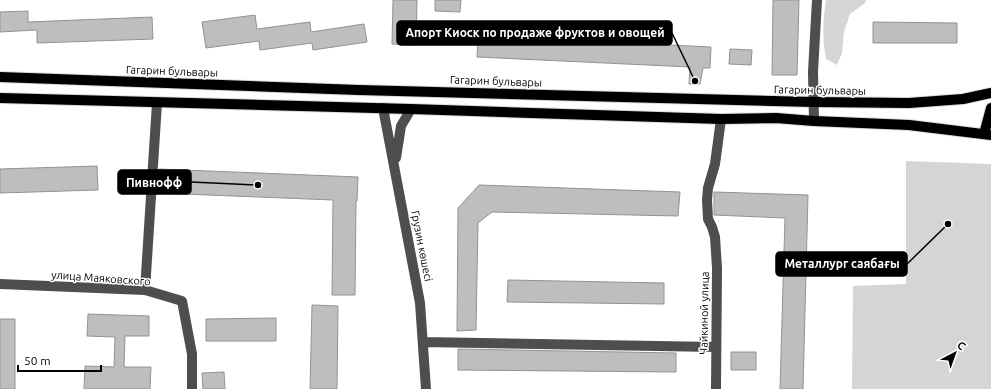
<svg xmlns="http://www.w3.org/2000/svg" width="991" height="389" viewBox="0 0 991 389" font-family="Ubuntu,sans-serif">
  <style>
    .green { fill: #d5d5d5 }
    .building { fill: #bebebe; stroke: #929292 }
    .lines { fill: none; stroke-linecap: round; stroke-linejoin: round }
    .major-casing { stroke: #dbdbdb; stroke-width: 12 }
    .minor { stroke: #4e4e4e; stroke-width: 10 }
    .major { stroke: #000; stroke-width: 10 }
    .labels { text-anchor: middle; dominant-baseline: central; stroke-width: 3; stroke-linejoin: round; paint-order: stroke }
    .street-label { font-size: 11px; fill: #000; stroke: #fff }
    .leader { fill: none; stroke: #000; stroke-width: 1.5 }
    .callout-dot { fill: #000; stroke: #fff; stroke-width: 1.5 }
    .callout { fill: #000; stroke: #000; stroke-width: 1.5 }
    .callout-label { font-size: 12px; text-anchor: middle; font-weight: bold; fill: #fff }
  </style>
  <rect width="100%" height="100%" fill="#fff"/>
  <!-- green -->
  <path class="green" d="M 826,0 L 866,0 L 865,3 L 850,14 L 844,32 L 842,53 L 837,65 L 826,59 C 822,39 823,20 826,0 Z
    M 906,161 L 991,164 L 991,389 L 852,389 L 853,286 L 906,284 Z"/>
  <!-- building -->
  <path class="building" d="M 393,0 L 417,0 L 416,45 L 392,44 Z
    M 435,0 L 461,0 L 460,12 L 435,11 Z
    M 773,0 L 799,0 L 797,75 L 772,75 Z
    M 28,11 L 28,22 L 152,17 L 153,39 L 37,43 L 37,30 L 0,32 L 0,12 Z
    M 255,15 L 257,29 L 310,22 L 311,32 L 364,24 L 367,42 L 313,50 L 312,43 L 260,50 L 259,41 L 206,48 L 202,22 Z
    M 873,22 L 957,23 L 957,43 L 873,43 Z
    M 478,36 L 711,47 L 710,68 L 703,68 L 700,84 L 689,84 L 690,67 L 477,57 Z
    M 730,49 L 752,50 L 751,65 L 729,64 Z
    M 97,166 L 98,190 L 0,193 L 0,169 Z
    M 159,169 L 358,177 L 357,201 L 356,201 L 355,295 L 332,295 L 333,200 L 158,193 Z
    M 479,185 L 680,192 L 678,216 L 492,212 L 478,223 L 476,330 L 457,331 L 458,208 Z
    M 714,192 L 808,195 L 803,389 L 780,389 L 785,218 L 714,215 Z
    M 508,280 L 664,283 L 664,304 L 507,302 Z
    M 312,305 L 338,306 L 337,389 L 310,389 Z
    M 88,314 L 149,316 L 149,336 L 125,336 L 124,367 L 151,367 L 150,389 L 84,389 L 85,366 L 114,367 L 115,337 L 87,336 Z
    M 276,318 L 276,341 L 206,341 L 206,319 Z
    M 0,319 L 15,319 L 15,389 L 0,389 Z
    M 458,349 L 676,353 L 676,372 L 458,370 Z
    M 731,352 L 756,352 L 756,370 L 731,370 Z
    M 224,372 L 225,389 L 203,389 L 202,373 Z"/>
  <g class="lines">
    <defs>
      <path id="major" d="M 0,77 L 359,90 L 814,102 L 909,103 L 963,99 L 991,93
        M 0,98 L 411,109 L 721,119 L 776,118 L 814,121 L 909,125 L 991,135
        M 984,134 L 991,108"/>
    </defs>
    <!-- major casing -->
    <use href="#major" class="major-casing"/>
    <!-- minor -->
    <path class="minor" d="M 383,108 L 420,303 L 426,389
      M 814,121 L 813,72 L 817,0
      M 396,158 L 401,126 L 411,109
      M 0,284 L 145,290 L 182,301 L 192,354 L 192,389
      M 145,290 L 157,103
      M 423,342 L 716,347
      M 716,389 L 717,268 L 715,237 L 712,227 L 708,219 L 707,200 L 708,188 L 715,164 L 721,119"/>
    <!-- major -->
    <use href="#major" class="major"/>
  </g>
  <g class="labels">
    <!-- street labels -->
    <g class="street-label">
      <text transform="translate(172 71) rotate(2)">Гагарин бульвары</text>
      <text transform="translate(496 81) rotate(2)">Гагарин бульвары</text>
      <text transform="translate(820 90) rotate(1)">Гагарин бульвары</text>
      <text transform="translate(422 246) rotate(79)">Грузин көшесі</text>
      <text transform="translate(101 278) rotate(4)">улица Маяковского</text>
      <text transform="translate(704 313) rotate(-89)">Чайкиной улица</text>
    </g>
  </g>
  <!-- callouts -->
  <path class="leader" d="M695 81L672 33M258 185L191 182M948 224L907 264"/>
  <g class="callout-dot">
    <circle cx="695" cy="81" r="4"/>
    <circle cx="258" cy="185" r="4"/>
    <circle cx="948" cy="224" r="4"/>
  </g>
  <g class="callout">
    <rect x="397" y="21" width="275" height="24" rx="4"/>
    <rect x="118" y="170" width="73" height="24" rx="4"/>
    <rect x="776" y="252" width="131" height="24" rx="4"/>
  </g>
  <g class="callout-label">
    <text x="535" y="37">Апорт Киоск по продаже фруктов и овощей</text>
    <text x="154" y="187">Пивнофф</text>
    <text x="842" y="268">Металлург саябағы</text>
  </g>
  <!-- north arrow -->
  <g transform="translate(955 353) rotate(41)" stroke="#ffffff" stroke-width="3" paint-order="stroke">
  <path d="M0-3L7 15L0 10L-7 15Z" fill="#000000"/>
  <text y="-6" font-size="11" font-weight="bold" text-anchor="middle" fill="#000000">С</text>
  </g>
  <!-- scale -->
  <path d="M18 365v6h83v-6" fill="none" stroke="#000000" stroke-width="2"/>
  <text x="24" y="365" font-size="12" fill="#000000" stroke="#ffffff" stroke-width="3" paint-order="stroke">50 m</text>
</svg>
